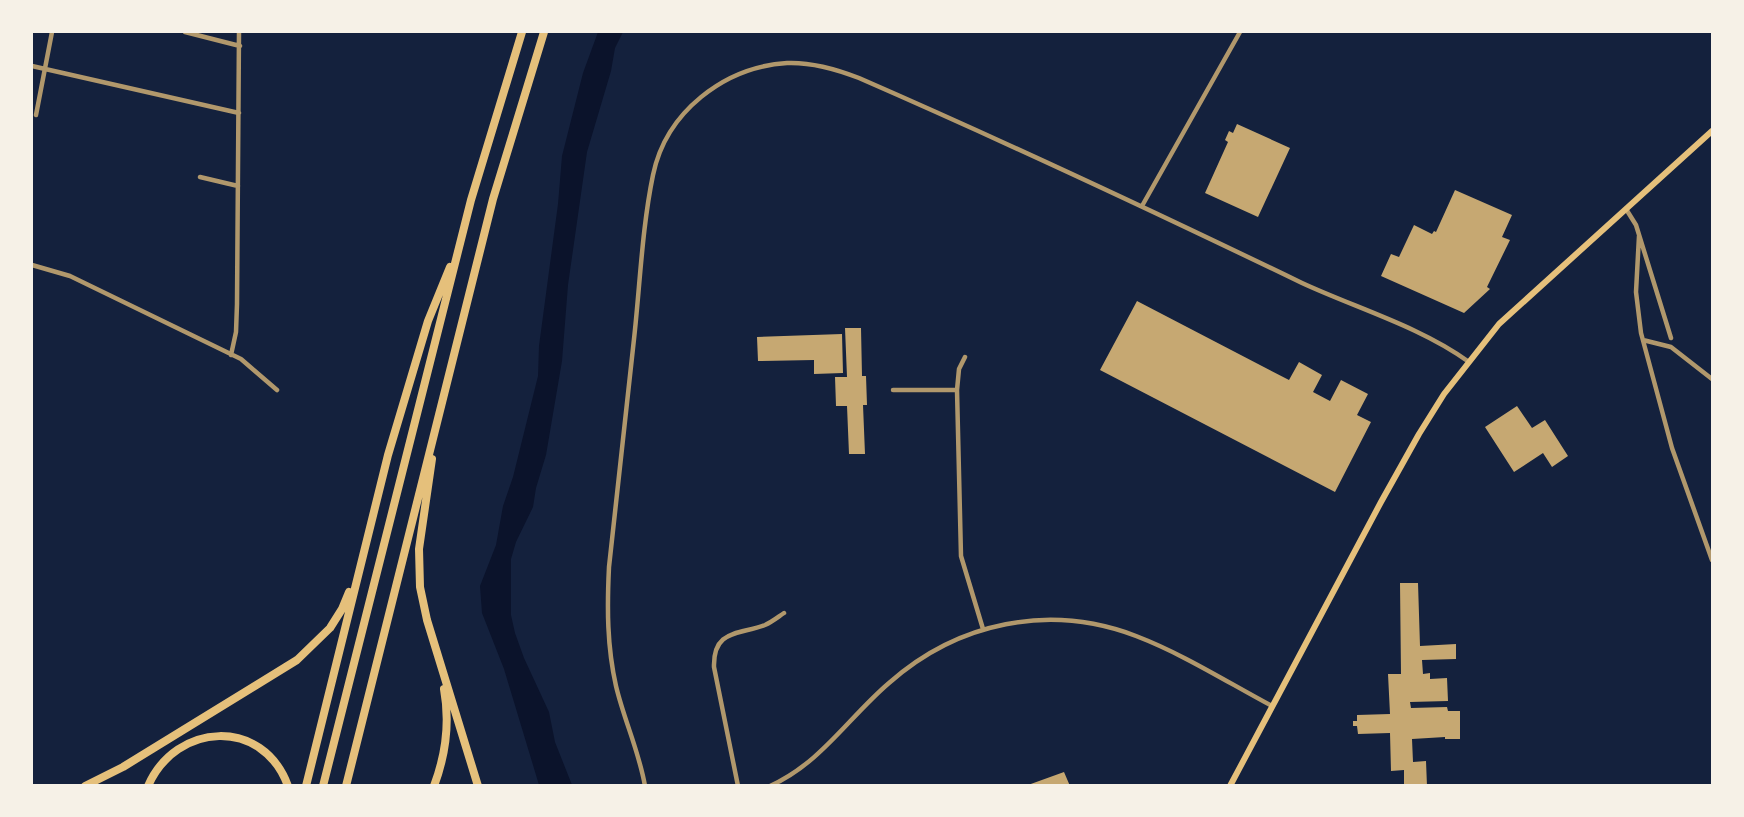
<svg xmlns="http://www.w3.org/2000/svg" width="1744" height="817" viewBox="0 0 1744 817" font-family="Helvetica,sans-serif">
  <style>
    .water { fill: #0b132b }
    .building { fill: #c6a872 }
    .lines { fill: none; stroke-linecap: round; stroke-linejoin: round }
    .minor { stroke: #b1986c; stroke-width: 4.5 }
    .secondary { stroke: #e5c07b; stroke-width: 6 }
    .motorway { stroke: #e5c07b; stroke-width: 8 }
  </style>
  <rect width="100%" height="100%" fill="#14213d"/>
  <!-- water -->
  <path class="water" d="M 598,32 L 623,32 L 615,48 L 611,71 L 587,152 L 568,285 L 562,361 L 546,455 L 536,488 L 533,507 L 516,542 L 511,559 L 511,615 L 515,633 L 524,658 L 549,712 L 555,742 L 572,785 L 539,785 L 504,669 L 482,613 L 480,586 L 496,545 L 503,506 L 513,477 L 538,376 L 539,346 L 558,204 L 562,156 L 583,73 Z"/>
  <!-- building -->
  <path class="building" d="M 1237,124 L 1290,148 L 1258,217 L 1205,193 L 1228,142 L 1225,140 L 1229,131 L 1233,133 Z
    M 1455,190 L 1512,215 L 1502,237 L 1510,240 L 1487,287 L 1490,289 L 1464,313 L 1381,276 L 1391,254 L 1399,257 L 1414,225 L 1432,234 L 1434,231 L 1436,232 Z
    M 1137,301 L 1289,380 L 1299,362 L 1322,375 L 1313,392 L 1330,401 L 1341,380 L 1368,394 L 1357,415 L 1371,422 L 1335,492 L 1100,370 Z
    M 845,328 L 861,328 L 862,376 L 866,376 L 867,405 L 863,405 L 865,454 L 849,454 L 847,406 L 836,406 L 835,377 L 847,377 Z
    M 842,334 L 843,373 L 814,374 L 814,360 L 758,361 L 757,337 Z
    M 1517,406 L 1532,428 L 1545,420 L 1568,456 L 1552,467 L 1543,453 L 1514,472 L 1485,427 Z
    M 1400,583 L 1418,583 L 1420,646 L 1456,644 L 1456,659 L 1422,660 L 1423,674 L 1430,673 L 1430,679 L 1447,678 L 1448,701 L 1410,702 L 1411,708 L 1447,707 L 1448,711 L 1460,711 L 1460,739 L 1445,739 L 1445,737 L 1412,739 L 1413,762 L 1426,761 L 1427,786 L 1404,786 L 1404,770 L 1391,771 L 1390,733 L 1358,734 L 1357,726 L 1353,726 L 1353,721 L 1357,721 L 1357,715 L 1390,714 L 1388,674 L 1401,674 Z
    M 1064,772 L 1070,786 L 1028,786 L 1028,785 Z"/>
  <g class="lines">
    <!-- minor -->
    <path class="minor" d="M 185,32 L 240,46
      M 32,66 L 239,113
      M 36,115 L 52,32
      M 200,177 L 238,186
      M 1142,206 L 1240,32
      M 1626,209 L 1636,225 L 1671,338
      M 1639,236 L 1636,292 L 1641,333 L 1672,448 L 1712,560
      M 32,265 L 70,276 L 241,359 L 277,390
      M 1643,340 L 1671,347 L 1712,379
      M 231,355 L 236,332 L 237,304 L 239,32
      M 965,357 L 959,369 L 957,390 L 961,556 L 983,629
      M 893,390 L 957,390
      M 645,786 C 639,751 624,720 616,686 C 607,646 607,608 609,567 C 617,491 626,415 634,339 C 640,285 642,228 653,175 C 666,112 724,67 787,63 C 812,62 836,69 859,78 C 1008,143 1155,212 1302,283 C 1356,308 1421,327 1469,362
      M 738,786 L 714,667 C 713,629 739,635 765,625 C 772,622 778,617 784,613
      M 770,786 C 821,763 848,718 889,683 C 958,622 1049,603 1136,636 C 1183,654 1227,682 1272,706"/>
    <!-- secondary -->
    <path class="secondary" d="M 1230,786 L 1381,502 L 1419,434 L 1444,394 L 1499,324 L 1712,131"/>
    <!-- motorway -->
    <path class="motorway" d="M 432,459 L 419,549 L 420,587 L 427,620 L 478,786
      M 85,786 L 123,767 L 297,660 L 330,628 L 342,609 L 349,592
      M 148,786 C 176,722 263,717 288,786
      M 306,786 L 388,455 L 428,321 L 450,267
      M 323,786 L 471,200 L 522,32
      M 346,786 L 493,199 L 544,32
      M 434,786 C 446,754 450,722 444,689"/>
  </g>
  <!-- border -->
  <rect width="1744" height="817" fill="none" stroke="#f6f1e7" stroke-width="66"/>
</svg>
